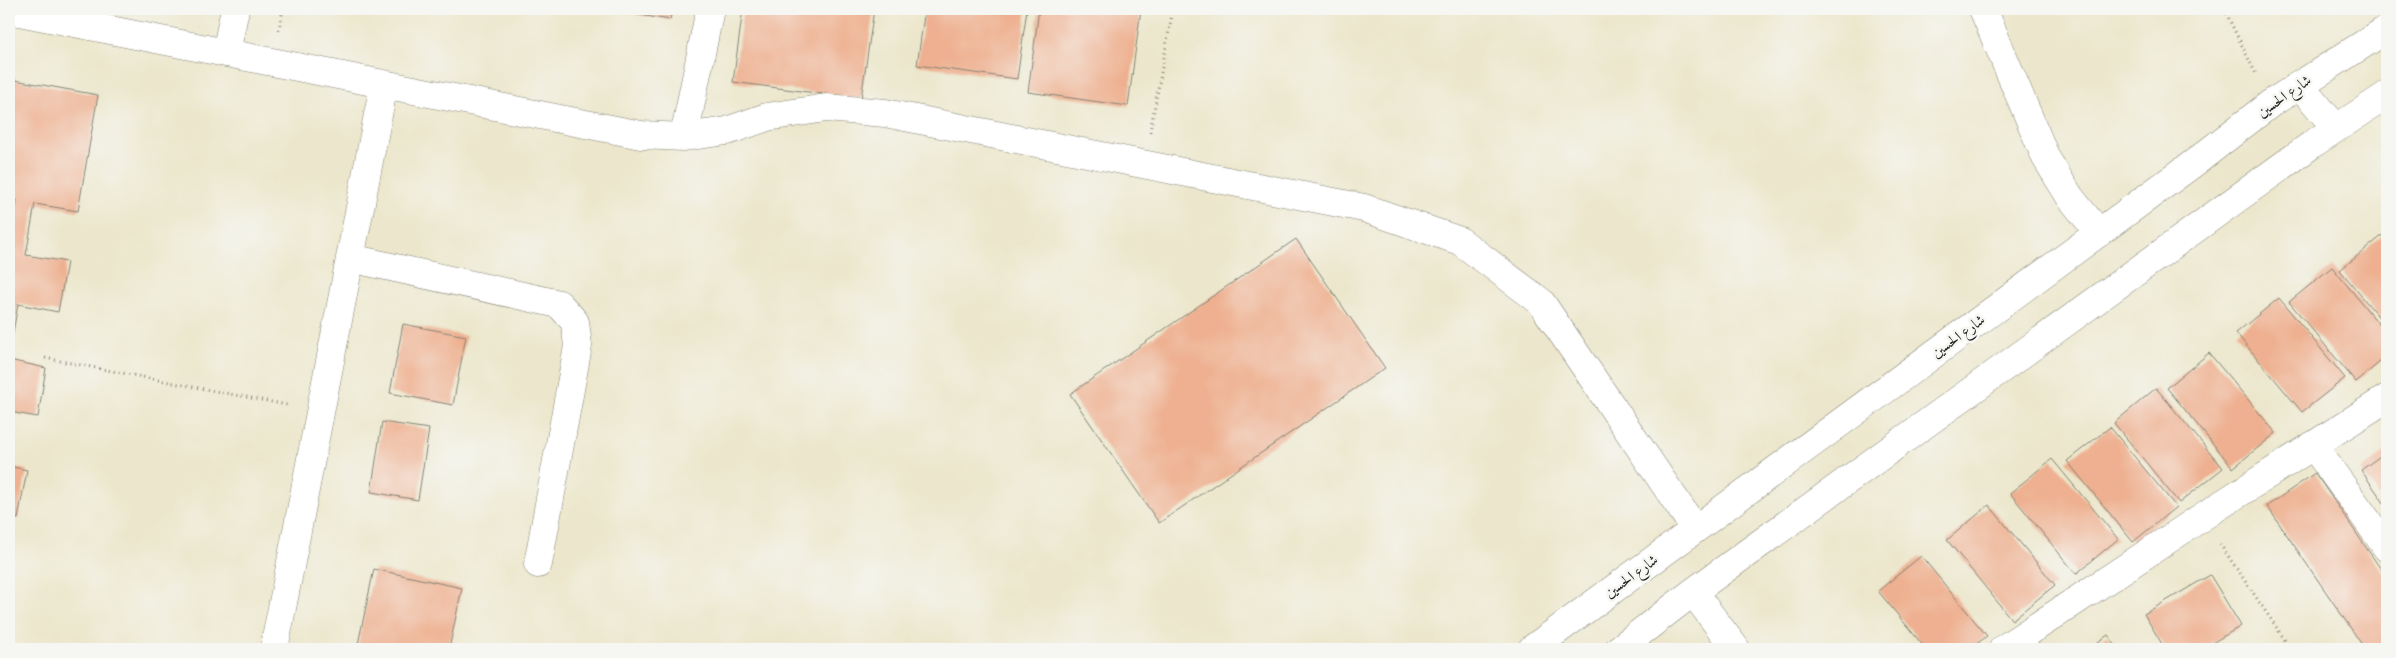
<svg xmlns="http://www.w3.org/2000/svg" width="2396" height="658" viewBox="0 0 2396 658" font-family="'IM FELL Great Primer',Amiri,serif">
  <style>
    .building { fill: #eeb090 }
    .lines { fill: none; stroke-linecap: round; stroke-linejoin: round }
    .minor-casing { stroke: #848274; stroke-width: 29 }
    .path { stroke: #848274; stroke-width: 3; stroke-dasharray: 1 4; stroke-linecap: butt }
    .minor { stroke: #fff; stroke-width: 28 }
    .labels { text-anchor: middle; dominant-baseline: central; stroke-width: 5; stroke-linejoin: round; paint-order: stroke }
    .street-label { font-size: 15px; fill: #1c1c1c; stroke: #f6f6f2 }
  </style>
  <rect width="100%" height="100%" fill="#f6f6f2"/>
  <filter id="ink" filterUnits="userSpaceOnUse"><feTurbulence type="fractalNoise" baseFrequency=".02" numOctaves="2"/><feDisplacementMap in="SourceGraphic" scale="10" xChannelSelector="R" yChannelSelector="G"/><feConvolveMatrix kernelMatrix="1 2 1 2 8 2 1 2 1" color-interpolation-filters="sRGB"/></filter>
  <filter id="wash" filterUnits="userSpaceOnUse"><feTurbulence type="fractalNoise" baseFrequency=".0096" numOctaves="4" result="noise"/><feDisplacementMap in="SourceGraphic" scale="20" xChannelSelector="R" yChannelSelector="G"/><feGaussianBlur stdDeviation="1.12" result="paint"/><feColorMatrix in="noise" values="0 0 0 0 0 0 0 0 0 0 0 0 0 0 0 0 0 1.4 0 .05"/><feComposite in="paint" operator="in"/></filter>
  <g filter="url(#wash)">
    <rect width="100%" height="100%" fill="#ece7cc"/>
    <g id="blocks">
      <!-- building -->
      <path class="building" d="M 603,9 L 672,9 L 670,20 Z
        M 743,9 L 874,9 L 861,99 L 733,82 Z
        M 925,9 L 1027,9 L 1017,79 L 917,65 Z
        M 1039,9 L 1141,9 L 1128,106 L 1028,92 Z
        M 9,79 L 98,95 L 78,211 L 35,204 L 26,255 L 67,262 L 58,312 L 18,304 L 10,350 L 9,249 L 17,200 L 9,199 Z
        M 2383,235 L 2387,240 L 2387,327 L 2340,270 Z
        M 1296,239 L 1385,368 L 1159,523 L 1070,394 Z
        M 2332,267 L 2387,334 L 2387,356 L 2356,382 L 2289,302 Z
        M 2279,298 L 2345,378 L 2302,412 L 2236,333 Z
        M 403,324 L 466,336 L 453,405 L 390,393 Z
        M 2209,353 L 2276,433 L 2233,468 L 2167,388 Z
        M 9,360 L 46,368 L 38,417 L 9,412 Z
        M 2156,388 L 2223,468 L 2179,503 L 2114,423 Z
        M 382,422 L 429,429 L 418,500 L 371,492 Z
        M 2110,427 L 2176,507 L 2133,542 L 2067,461 Z
        M 2387,451 L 2387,507 L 2361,470 Z
        M 2052,459 L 2118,539 L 2076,574 L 2010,493 Z
        M 9,466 L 27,470 L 18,519 L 9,517 Z
        M 2315,473 L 2387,578 L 2386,579 L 2387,649 L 2365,649 L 2267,506 Z
        M 1989,505 L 2055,585 L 2012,620 L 1947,540 Z
        M 1921,556 L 1987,636 L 1970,649 L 1926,649 L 1878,591 Z
        M 374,569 L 462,588 L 449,649 L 357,649 Z
        M 2210,575 L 2241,626 L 2202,649 L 2165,649 L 2144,614 Z
        M 2108,635 L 2118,649 L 2088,649 Z"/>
    </g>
  </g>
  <g filter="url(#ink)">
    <use href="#blocks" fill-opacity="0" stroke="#848274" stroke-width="1"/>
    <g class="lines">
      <defs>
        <path id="minor" d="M 1983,9 L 2046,158 L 2070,197 L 2099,233
          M 9,10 L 641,135 L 684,137 L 727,131 L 767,117 L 826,108 L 885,113 L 1364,208 L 1460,241 L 1541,302 L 1695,529
          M 226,53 L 235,9
          M 2299,84 L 2336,128
          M 684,137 L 710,9
          M 350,258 L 559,304 L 575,322 L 578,346 L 538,564
          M 2313,445 L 2387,548
          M 1693,592 L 1736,649
          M 274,649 L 384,84
          M 1532,649 L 2198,160 L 2270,104 L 2387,29
          M 1619,649 L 1693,592 L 2314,143 L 2387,95
          M 2003,649 L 2202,517 L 2387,398"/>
      </defs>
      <!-- minor casing -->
      <use href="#minor" class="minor-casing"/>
      <!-- path -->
      <path class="path" d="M 2224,9 L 2256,74
        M 279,30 L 283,9
        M 1150,132 L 1173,9
        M 45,358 L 287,405
        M 2220,544 L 2291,649"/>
      <!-- minor -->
      <use href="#minor" class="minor"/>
    </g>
  </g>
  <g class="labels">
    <!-- street labels -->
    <g class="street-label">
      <text transform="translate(2284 96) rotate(-35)">شارع الحسين</text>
      <text transform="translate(1958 336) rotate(-36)">شارع الحسين</text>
      <text transform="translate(1631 576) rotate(-36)">شارع الحسين</text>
    </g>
  </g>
  <!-- margin -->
  <rect width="2396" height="658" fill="none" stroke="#f6f6f2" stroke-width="30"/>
</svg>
